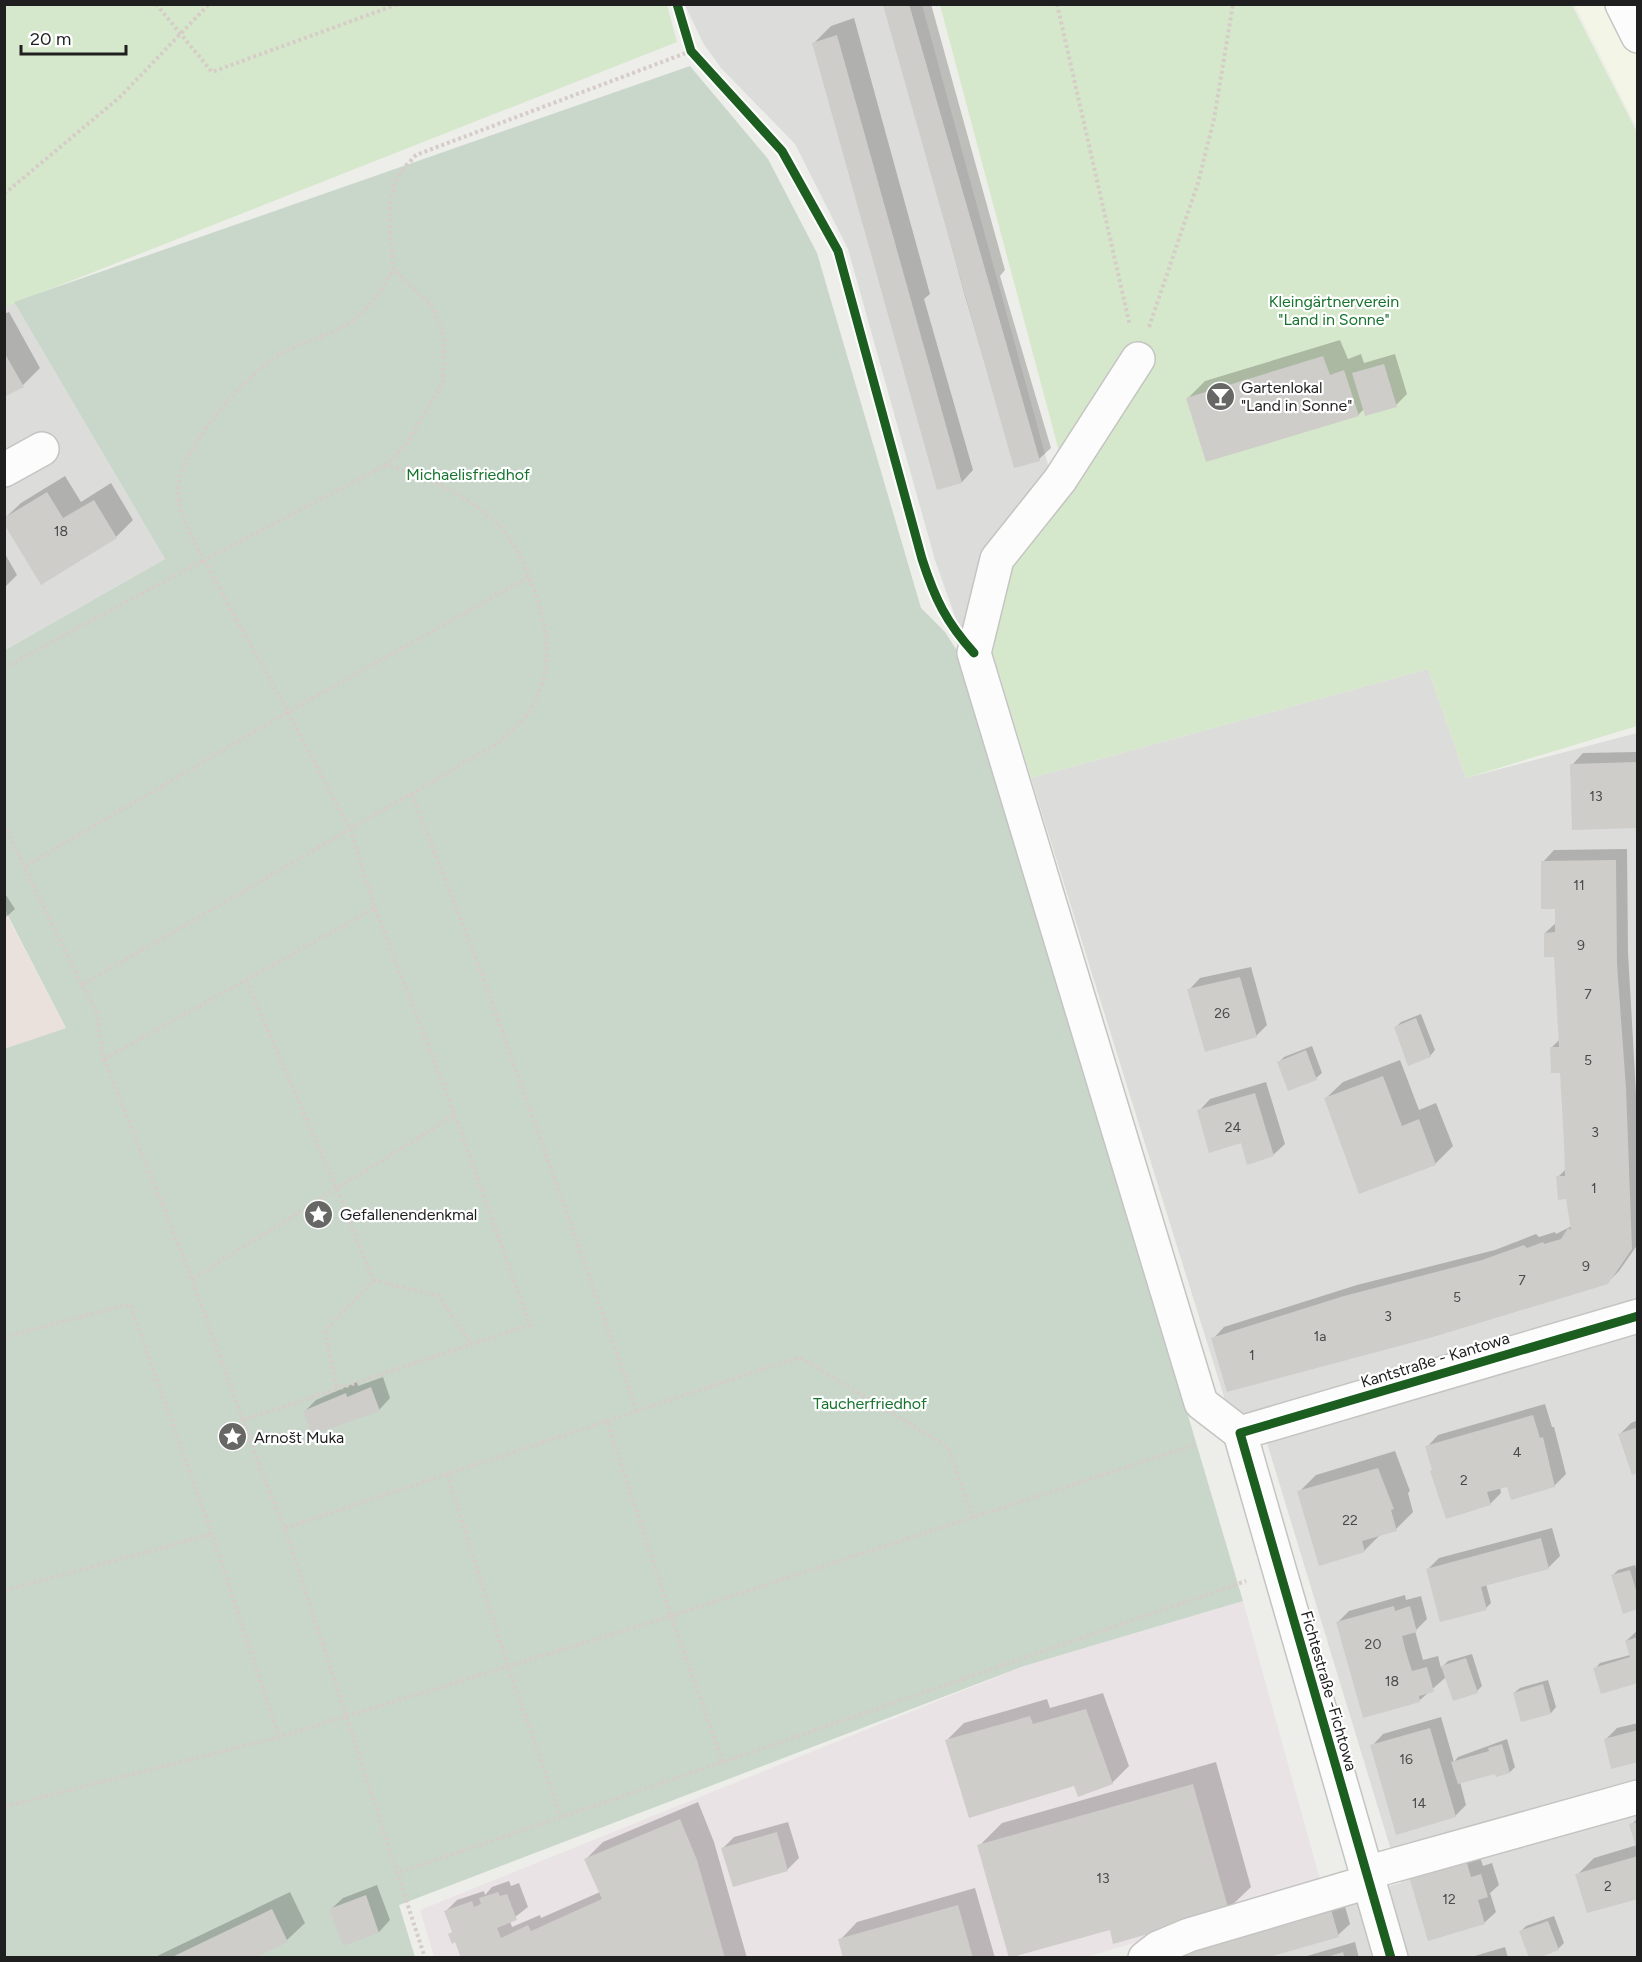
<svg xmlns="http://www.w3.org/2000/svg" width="1642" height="1962" viewBox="0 0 1642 1962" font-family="Figtree,sans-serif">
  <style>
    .residential { fill: #dcdcda }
    .commercial { fill: #eae0dc }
    .industrial { fill: #eae3e6 }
    .education { fill: #f3f5e6 }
    .grass { fill: #d6e8cb }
    .cemetery { fill: #c9d7cb }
    .shadow { fill: #0003 }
    .building { fill: #cecdca }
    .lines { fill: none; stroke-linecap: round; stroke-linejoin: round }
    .minor-casing { stroke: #c4c4c2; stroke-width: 36 }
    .path { stroke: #d6ccc8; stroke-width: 4; stroke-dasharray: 3 3; stroke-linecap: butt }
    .minor { stroke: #fcfcfc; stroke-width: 33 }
    .cycleway-casing { stroke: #fff; stroke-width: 13 }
    .cycleway { stroke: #1b5e20; stroke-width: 9 }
    .labels { text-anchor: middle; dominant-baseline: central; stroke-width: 4.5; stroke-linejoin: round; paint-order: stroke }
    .number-label { font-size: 14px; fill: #4b4a4a }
    .park-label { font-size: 16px; fill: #18732e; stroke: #fff }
    .poi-label { font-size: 16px; fill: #1f1f1f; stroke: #fff; text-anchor: start }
    .street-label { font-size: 16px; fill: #1f1f1f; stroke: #fff }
  </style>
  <rect width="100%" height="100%" fill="#edede9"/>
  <!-- residential -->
  <path class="residential" d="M 685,5 L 922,5 L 1051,476 L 973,626 L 959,628 L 935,560 L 848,249 L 795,144 L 721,68 L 703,43 Z
    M 14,302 L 165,559 L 5,650 L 4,307 Z
    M 1428,669 L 1466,778 L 1637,733 L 1637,1957 L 1184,1957 L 1180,1945 L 1401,1883 L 1267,1443 L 1225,1400 L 1031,778 Z"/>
  <!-- commercial -->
  <path class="commercial" d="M 4,910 L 66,1028 L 5,1049 L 4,1049 Z"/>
  <!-- industrial -->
  <path class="industrial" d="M 1243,1601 L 1322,1887 L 1083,1958 L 434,1957 L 420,1910 L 1024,1666 Z"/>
  <!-- education -->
  <path class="education" d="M 1575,5 L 1637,5 L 1637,128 Z"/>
  <!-- grass -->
  <path class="grass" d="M 4,5 L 667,5 L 677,42 L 5,307 Z
    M 940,5 L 1572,5 L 1637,132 L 1637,726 L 1466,778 L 1428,669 L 1031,778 L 990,644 L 1002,561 L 1068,485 Z"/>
  <!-- cemetery -->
  <path class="cemetery" d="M 690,66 L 768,159 L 817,253 L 921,608 L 945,632 L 965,663 L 1243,1601 L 1024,1666 L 399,1905 L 415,1957 L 5,1957 L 4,1049 L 66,1028 L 5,910 L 5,650 L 165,559 L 14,302 Z"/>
  <!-- shadow -->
  <path class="shadow" d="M 886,4 L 931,4 L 1005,270 L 1000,276 L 1051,448 L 1039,459 L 1015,466 L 965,296 Z
    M 854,18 L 930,294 L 924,299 L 973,470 L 962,482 L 938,488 L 814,43 L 831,26 Z
    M 9,312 L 40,368 L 23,385 L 4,395 L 4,314 Z
    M 1340,340 L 1348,359 L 1361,354 L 1364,363 L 1395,354 L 1407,394 L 1396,405 L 1365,408 L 1358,415 L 1188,398 L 1205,381 Z
    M 65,476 L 81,502 L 111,483 L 133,520 L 116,537 L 4,519 L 21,503 Z
    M 4,552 L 17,575 L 4,588 Z
    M 1638,752 L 1638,826 L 1572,765 L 1583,753 Z
    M 1627,849 L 1628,952 L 1638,1129 L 1638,1244 L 1619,1271 L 1607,1283 L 1213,1339 L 1224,1327 L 1357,1285 L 1495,1250 L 1536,1234 L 1539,1237 L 1555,1232 L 1556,1234 L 1572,1226 L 1567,1198 L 1558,1177 L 1567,1168 L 1562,1072 L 1551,1048 L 1560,1039 L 1555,955 L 1545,933 L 1557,922 L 1557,907 L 1543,862 L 1554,850 Z
    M 4,892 L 15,909 L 4,919 Z
    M 1251,967 L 1267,1025 L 1256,1036 L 1189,990 L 1200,978 Z
    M 1421,1014 L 1435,1050 L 1430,1056 L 1396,1027 L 1401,1022 Z
    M 1312,1046 L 1322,1073 L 1316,1078 L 1279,1062 L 1284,1057 Z
    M 1400,1060 L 1419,1110 L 1436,1103 L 1453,1146 L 1435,1164 L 1325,1099 L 1343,1082 Z
    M 1266,1082 L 1285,1144 L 1273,1155 L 1242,1141 L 1199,1111 L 1210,1099 Z
    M 383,1377 L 390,1398 L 379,1410 L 305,1411 L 316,1400 L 357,1382 L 358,1386 Z
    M 1545,1404 L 1552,1427 L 1554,1427 L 1566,1474 L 1554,1486 L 1508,1485 L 1500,1487 L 1501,1493 L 1490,1504 L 1433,1469 L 1427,1447 L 1438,1435 Z
    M 1638,1420 L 1638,1471 L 1620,1434 L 1631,1423 Z
    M 1395,1451 L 1410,1491 L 1408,1493 L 1413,1512 L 1396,1529 L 1381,1534 L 1364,1551 L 1299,1492 L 1316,1475 Z
    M 1552,1528 L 1560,1556 L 1548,1568 L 1486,1584 L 1491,1603 L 1486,1608 L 1427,1570 L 1439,1558 Z
    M 1635,1565 L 1638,1575 L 1638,1608 L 1613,1575 L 1618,1570 Z
    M 1405,1595 L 1406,1600 L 1421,1596 L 1427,1619 L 1415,1631 L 1423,1660 L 1438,1656 L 1441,1668 L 1448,1661 L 1472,1654 L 1482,1686 L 1477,1691 L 1446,1677 L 1420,1700 L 1338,1622 L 1349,1611 Z
    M 1638,1630 L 1638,1681 L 1595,1669 L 1600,1663 L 1630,1655 L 1626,1641 Z
    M 1548,1680 L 1556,1707 L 1551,1713 L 1522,1720 L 1514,1693 L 1520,1688 Z
    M 1103,1693 L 1129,1766 L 1112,1783 L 1075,1784 L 947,1740 L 964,1723 L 1047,1699 L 1050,1708 Z
    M 1441,1717 L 1454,1762 L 1458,1757 L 1507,1739 L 1515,1767 L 1510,1772 L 1496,1772 L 1460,1782 L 1466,1805 L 1455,1816 L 1372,1746 L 1383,1734 Z
    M 1638,1723 L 1638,1760 L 1605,1740 L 1617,1728 Z
    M 1216,1762 L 1251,1887 L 1228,1909 L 979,1846 L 1002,1823 Z
    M 698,1802 L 714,1842 L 747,1958 L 458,1958 L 461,1954 L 446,1911 L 457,1900 L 484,1891 L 485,1895 L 492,1887 L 509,1881 L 511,1886 L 519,1883 L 528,1907 L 510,1921 L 512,1927 L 540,1915 L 541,1918 L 600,1892 L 586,1859 L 603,1842 Z
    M 1638,1818 L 1638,1897 L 1577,1875 L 1594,1858 L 1637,1845 L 1631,1825 Z
    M 788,1822 L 799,1858 L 788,1869 L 734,1885 L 723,1848 L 734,1837 Z
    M 1476,1846 L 1483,1866 L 1492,1863 L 1499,1885 L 1490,1893 L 1496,1912 L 1484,1923 L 1410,1873 Z
    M 377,1885 L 390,1920 L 379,1932 L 343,1944 L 331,1909 L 343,1898 Z
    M 975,1888 L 995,1958 L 845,1958 L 840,1940 L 857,1922 Z
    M 290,1892 L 305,1923 L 287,1940 L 252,1958 L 153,1958 Z
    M 1342,1896 L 1350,1924 L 1338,1935 L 1173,1958 Z
    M 1554,1916 L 1564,1943 L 1558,1949 L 1521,1931 L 1526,1926 Z
    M 1355,1942 L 1359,1958 L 1300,1958 Z
    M 1505,1947 L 1508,1958 L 1468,1958 Z"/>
  <!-- building -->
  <path class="building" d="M 909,4 L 1040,461 L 1014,468 L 883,5 Z
    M 837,35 L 962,483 L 937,490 L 812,43 Z
    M 4,352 L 24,387 L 4,397 Z
    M 1323,356 L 1330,375 L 1344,370 L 1359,416 L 1206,462 L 1186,398 Z
    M 1384,364 L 1397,407 L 1365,416 L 1352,373 Z
    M 47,492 L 63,518 L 94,500 L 117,538 L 41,585 L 4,524 L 4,518 Z
    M 1638,762 L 1638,828 L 1572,830 L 1570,764 Z
    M 1616,860 L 1617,964 L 1626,1088 L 1632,1249 L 1608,1284 L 1433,1337 L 1227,1392 L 1211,1338 L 1344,1296 L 1482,1260 L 1524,1245 L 1527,1248 L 1543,1242 L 1544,1244 L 1561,1239 L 1568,1228 L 1571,1230 L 1566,1199 L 1558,1200 L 1556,1176 L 1565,1176 L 1564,1142 L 1560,1073 L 1551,1073 L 1550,1047 L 1559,1047 L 1554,957 L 1544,957 L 1544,933 L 1555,932 L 1555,909 L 1541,909 L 1541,861 Z
    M 1240,977 L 1257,1037 L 1205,1052 L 1187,989 Z
    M 1416,1018 L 1431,1057 L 1408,1066 L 1394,1027 Z
    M 1306,1050 L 1317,1080 L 1288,1091 L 1277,1062 Z
    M 1383,1076 L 1402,1126 L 1419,1119 L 1436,1165 L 1359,1194 L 1324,1098 Z
    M 1255,1093 L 1274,1156 L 1247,1165 L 1241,1143 L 1209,1153 L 1197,1110 Z
    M 371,1387 L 380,1411 L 312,1435 L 303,1411 L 346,1393 L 347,1397 Z
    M 1533,1415 L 1540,1438 L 1543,1437 L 1555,1487 L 1511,1500 L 1507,1487 L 1487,1492 L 1491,1505 L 1446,1519 L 1430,1471 L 1432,1470 L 1425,1446 Z
    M 1638,1427 L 1638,1473 L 1632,1475 L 1618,1434 Z
    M 1378,1468 L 1394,1509 L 1391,1510 L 1397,1531 L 1362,1541 L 1365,1552 L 1319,1566 L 1297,1491 Z
    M 1541,1538 L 1549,1569 L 1481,1587 L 1487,1610 L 1440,1622 L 1426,1569 Z
    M 1630,1570 L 1638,1597 L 1638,1609 L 1623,1614 L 1611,1575 Z
    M 1394,1606 L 1395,1611 L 1410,1606 L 1417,1632 L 1402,1636 L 1406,1652 L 1412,1671 L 1427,1667 L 1434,1692 L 1419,1696 L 1420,1702 L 1363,1718 L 1336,1622 Z
    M 1638,1637 L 1638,1683 L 1601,1694 L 1593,1668 L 1630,1657 L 1625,1641 Z
    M 1466,1658 L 1478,1693 L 1453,1701 L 1441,1666 Z
    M 1543,1684 L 1551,1714 L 1521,1722 L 1513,1693 Z
    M 1086,1709 L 1113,1784 L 1078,1797 L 1074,1786 L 969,1818 L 945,1740 L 1030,1716 L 1033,1724 Z
    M 1430,1728 L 1456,1817 L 1396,1835 L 1370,1745 Z
    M 1638,1730 L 1638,1762 L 1611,1769 L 1604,1739 Z
    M 1502,1744 L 1510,1773 L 1496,1777 L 1495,1774 L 1458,1784 L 1451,1762 L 1489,1751 L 1488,1748 Z
    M 1193,1784 L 1229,1911 L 1113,1944 L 1110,1930 L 1009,1958 L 977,1845 Z
    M 680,1819 L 697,1860 L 725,1958 L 461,1958 L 455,1942 L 452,1944 L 448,1934 L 452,1932 L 444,1911 L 472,1901 L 474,1907 L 481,1904 L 479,1898 L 498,1892 L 500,1896 L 507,1894 L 517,1920 L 497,1928 L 501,1938 L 528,1925 L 531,1931 L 602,1899 L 584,1859 Z
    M 1638,1822 L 1638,1850 L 1637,1851 L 1629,1824 Z
    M 777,1832 L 788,1871 L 733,1887 L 721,1848 Z
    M 1465,1856 L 1471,1877 L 1481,1874 L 1488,1897 L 1478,1900 L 1485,1924 L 1428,1941 L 1408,1873 Z
    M 1638,1856 L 1638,1899 L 1587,1913 L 1575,1874 Z
    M 366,1895 L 379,1933 L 343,1946 L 329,1909 Z
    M 958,1905 L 973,1958 L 843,1958 L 838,1939 Z
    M 1330,1906 L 1339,1937 L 1266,1958 L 1172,1958 Z
    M 272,1909 L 288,1942 L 255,1958 L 170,1958 Z
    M 1548,1921 L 1559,1950 L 1538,1958 L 1529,1958 L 1519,1931 Z
    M 1343,1952 L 1345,1958 L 1327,1958 L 1327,1957 Z"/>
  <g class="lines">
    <defs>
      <path id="minor" d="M 1622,4 L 1638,36
        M 1138,359 L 1060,480 L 997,559 L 974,653 L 1201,1403 L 1240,1433
        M 4,470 L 42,449
        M 1240,1433 L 1391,1958
        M 1240,1433 L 1638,1316
        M 1366,1873 L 1638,1797
        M 1145,1958 L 1158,1948 L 1189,1935 L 1368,1882"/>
    </defs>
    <!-- minor casing -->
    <use href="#minor" class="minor-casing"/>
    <!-- path -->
    <path class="path" d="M 156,4 L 212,72 L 398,4
      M 1057,4 L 1130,326
      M 4,194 L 120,97 L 209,4
      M 1149,327 L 1198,183 L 1214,119 L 1233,4
      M 386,465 L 204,560 C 192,538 180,518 178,493 C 175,455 242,379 273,359 C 293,345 318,339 339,329 C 364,317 381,293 393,269
      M 4,668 L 204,560 L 288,712 L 26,866
      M 412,794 L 482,974 L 637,1411
      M 4,825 L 82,985 L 495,745 C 506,735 520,725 528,713 C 558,669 547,620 528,574 C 520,556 512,538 497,524 C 464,492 429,477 386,465 L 406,445 L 443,382 L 444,335 L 431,305 L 393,269 C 392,240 383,199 400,173 C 404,167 411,161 416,155 L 691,51
      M 246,980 L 337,1189 L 373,1280 L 325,1331 L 337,1389
      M 82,985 L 96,1010 L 104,1059 L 192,1279 L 260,1468 L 285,1528 L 425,1958
      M 104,1059 L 375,908
      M 192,1279 L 455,1115 L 375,908 L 351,831 L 288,712 L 529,577
      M 373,1280 L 439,1296 L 471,1344
      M 4,1337 L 130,1304 L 212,1534 L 279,1737
      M 243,1420 L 530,1325 L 455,1115
      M 607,1421 L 799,1357 L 948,1447 L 973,1519
      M 447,1474 L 508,1666 L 561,1817
      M 285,1528 L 607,1421 L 671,1616 L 723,1762 L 397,1873
      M 4,1591 L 212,1534
      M 723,1762 L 1246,1581
      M 4,1807 L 279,1737 L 671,1616 L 1197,1444"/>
    <!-- minor -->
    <use href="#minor" class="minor"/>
    <defs>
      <path id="cycleway" d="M 677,4 L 691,51 L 782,151 L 838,251 L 922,559 C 935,599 946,622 974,653
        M 1391,1958 L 1240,1433 L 1638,1316"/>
    </defs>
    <!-- cycleway casing -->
    <use href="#cycleway" class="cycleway-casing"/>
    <!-- cycleway -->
    <use href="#cycleway" class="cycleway"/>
  </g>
  <!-- icons -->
  <defs>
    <symbol id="bar-disc" viewBox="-11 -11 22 22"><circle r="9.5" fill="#676766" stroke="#fff"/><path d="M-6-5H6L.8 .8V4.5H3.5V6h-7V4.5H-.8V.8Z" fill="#fff"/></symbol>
    <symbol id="sight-disc" viewBox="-11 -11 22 22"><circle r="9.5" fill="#676766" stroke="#fff"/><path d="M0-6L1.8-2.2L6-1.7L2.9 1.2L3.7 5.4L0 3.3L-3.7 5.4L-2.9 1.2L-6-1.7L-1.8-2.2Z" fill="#fff"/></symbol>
  </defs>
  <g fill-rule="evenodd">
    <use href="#bar-disc" x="1204" y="380" width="33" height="33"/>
    <use href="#sight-disc" x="302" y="1198" width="33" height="33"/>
    <use href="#sight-disc" x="216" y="1420" width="33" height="33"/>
  </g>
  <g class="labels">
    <!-- number labels -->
    <g class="number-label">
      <text x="61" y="531">18</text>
      <text x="1596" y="796">13</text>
      <text x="1579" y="885">11</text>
      <text x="1581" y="945">9</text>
      <text x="1588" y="994">7</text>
      <text x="1222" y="1013">26</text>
      <text x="1588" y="1060">5</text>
      <text x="1233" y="1127">24</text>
      <text x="1595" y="1132">3</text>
      <text x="1594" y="1188">1</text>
      <text x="1586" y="1266">9</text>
      <text x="1522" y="1280">7</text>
      <text x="1457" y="1297">5</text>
      <text x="1388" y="1316">3</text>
      <text x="1320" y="1336">1a</text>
      <text x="1252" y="1355">1</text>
      <text x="1517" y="1452">4</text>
      <text x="1464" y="1480">2</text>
      <text x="1350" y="1520">22</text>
      <text x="1373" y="1644">20</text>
      <text x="1392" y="1681">18</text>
      <text x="1406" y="1759">16</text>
      <text x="1419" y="1803">14</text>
      <text x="1103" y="1878">13</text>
      <text x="1608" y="1886">2</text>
      <text x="1449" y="1899">12</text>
    </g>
    <!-- park labels -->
    <g class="park-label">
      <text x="1334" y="301">Kleingärtnerverein<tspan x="1334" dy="18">"Land in Sonne"</tspan></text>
      <text x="468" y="474">Michaelisfriedhof</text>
      <text x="870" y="1403">Taucherfriedhof</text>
    </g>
    <!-- poi labels -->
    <g class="poi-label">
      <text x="1241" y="387">Gartenlokal<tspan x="1241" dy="18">"Land in Sonne"</tspan></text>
      <text x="340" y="1214">Gefallenendenkmal</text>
      <text x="254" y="1437">Arnošt Muka</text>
    </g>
    <!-- street labels -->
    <g class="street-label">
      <text transform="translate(1435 1360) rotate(-17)">Kantstraße - Kantowa</text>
      <text transform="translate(1329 1691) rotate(74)">Fichtestraße -Fichtowa</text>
    </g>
  </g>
  <!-- border -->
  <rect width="1642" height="1962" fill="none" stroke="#1f1f1f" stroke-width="12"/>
  <!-- scale -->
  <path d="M21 45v9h105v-9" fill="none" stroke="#1f1f1f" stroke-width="3"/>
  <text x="30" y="45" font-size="18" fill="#1f1f1f" stroke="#ffffff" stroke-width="4.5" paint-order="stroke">20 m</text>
</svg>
